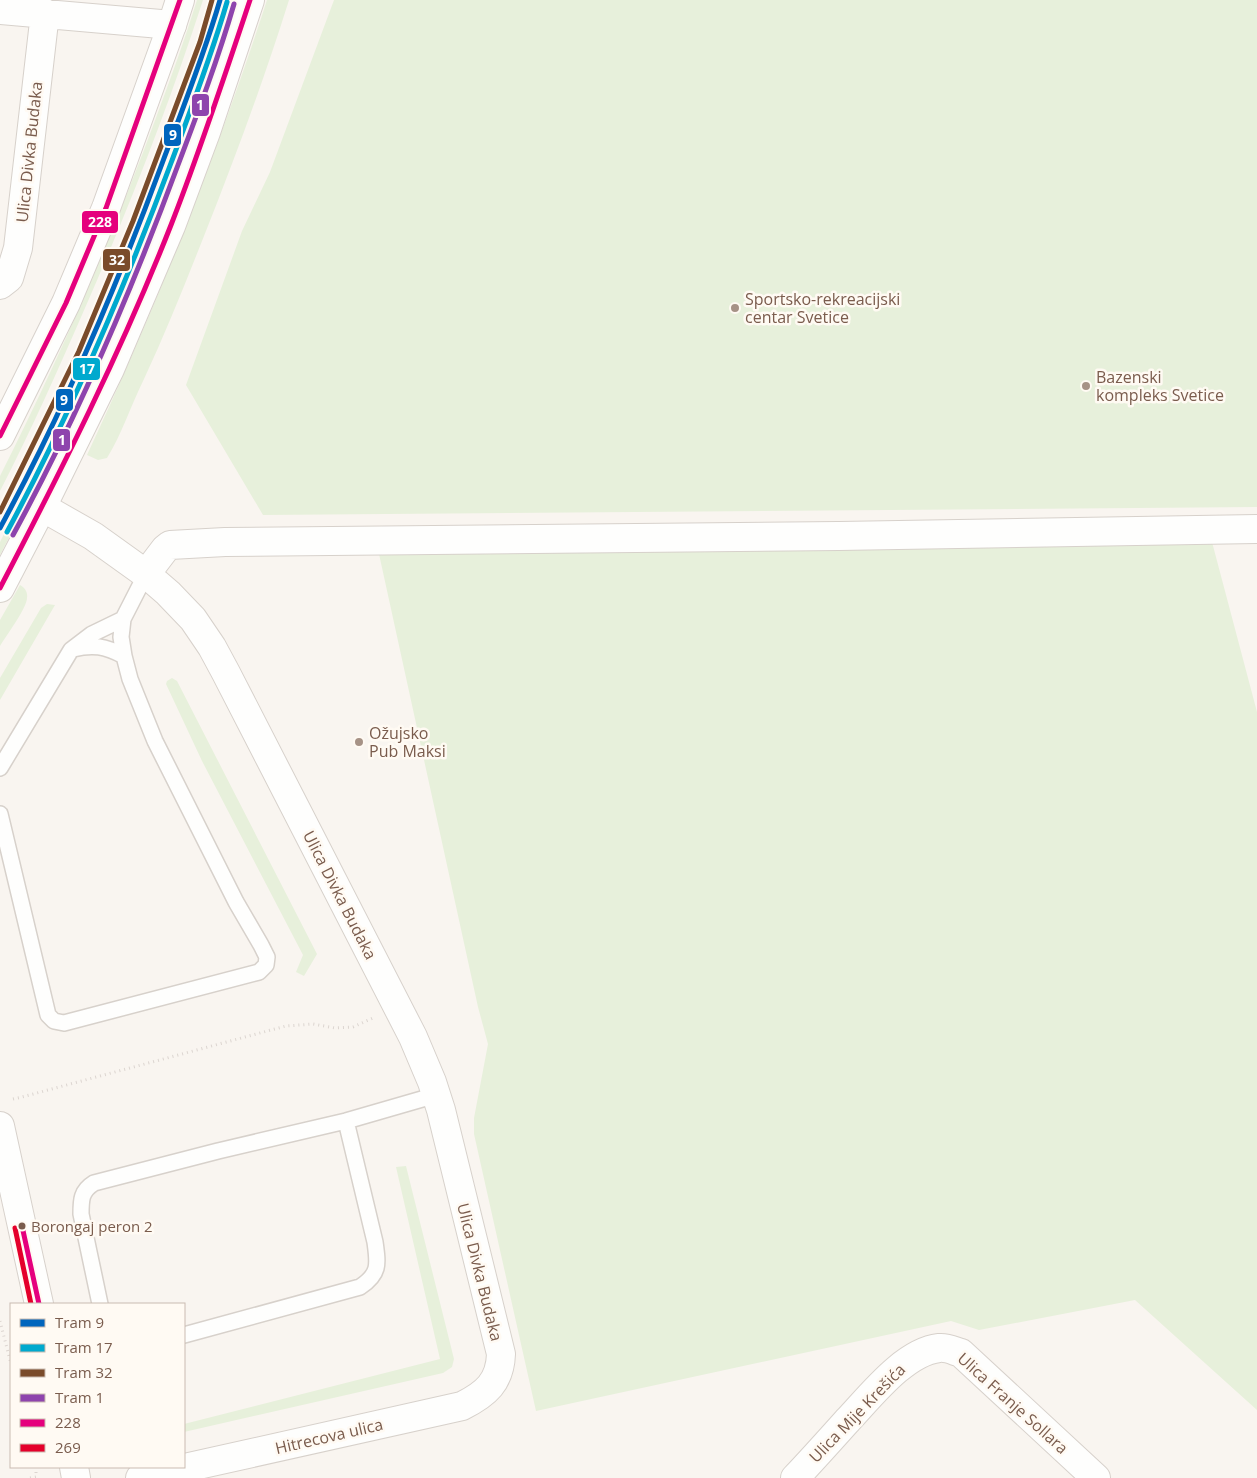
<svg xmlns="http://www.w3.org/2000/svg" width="1257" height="1478" viewBox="0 0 1257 1478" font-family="'Open Sans',sans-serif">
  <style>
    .green { fill: #e7f0db }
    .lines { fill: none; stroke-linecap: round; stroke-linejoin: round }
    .service-casing { stroke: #d7d1cb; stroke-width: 18 }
    .minor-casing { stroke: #d7d1cb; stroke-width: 30 }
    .tertiary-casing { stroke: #d7d1cb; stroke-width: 30 }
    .path { stroke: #dcd5d0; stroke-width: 3; stroke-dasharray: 1 4; stroke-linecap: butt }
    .service { stroke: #fefefd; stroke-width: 15 }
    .minor { stroke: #fefefd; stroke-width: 28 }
    .tertiary { stroke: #fefefd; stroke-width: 28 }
    .bus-1-casing { stroke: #fffaf3; stroke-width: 9 }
    .bus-2-casing { stroke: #fffaf3; stroke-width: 9 }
    .bus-1 { stroke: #e5007d; stroke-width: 5 }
    .bus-2 { stroke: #e4002b; stroke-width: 5 }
    .tram-1-casing { stroke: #fffaf3; stroke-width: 9 }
    .tram-2-casing { stroke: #fffaf3; stroke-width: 9 }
    .tram-3-casing { stroke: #fffaf3; stroke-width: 9 }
    .tram-4-casing { stroke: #fffaf3; stroke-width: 9 }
    .tram-1 { stroke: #0065bd; stroke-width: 5 }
    .tram-2 { stroke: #00a9ce; stroke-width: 5 }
    .tram-3 { stroke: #7a4b2a; stroke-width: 5 }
    .tram-4 { stroke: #8e44ad; stroke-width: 5 }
    .poi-dot { fill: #a69286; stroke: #fffaf3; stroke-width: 2 }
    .bus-dot { fill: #7a5c4d; stroke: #fffaf3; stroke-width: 2 }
    .labels { text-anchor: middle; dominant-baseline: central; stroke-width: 5; stroke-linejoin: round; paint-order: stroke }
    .bus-label { font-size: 15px; fill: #7a5c4d; stroke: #fffaf3; text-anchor: start }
    .street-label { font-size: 16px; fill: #7a5c4d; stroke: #fffaf3 }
    .poi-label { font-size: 16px; fill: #7a5c4d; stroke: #fffaf3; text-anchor: start }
    .line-badge { stroke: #fffaf3; stroke-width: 2 }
    .badge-label { font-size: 14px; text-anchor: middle; font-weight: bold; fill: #fff }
  </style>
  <rect width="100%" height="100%" fill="#f9f5f0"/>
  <!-- green -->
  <path class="green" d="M 197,0 L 203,0 C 169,105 129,208 85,308 C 58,370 31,431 0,491 L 0,476 C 59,359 112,238 157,115 C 171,77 185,39 197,0 Z
    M 227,0 L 234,0 L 203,93 L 164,196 L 109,333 L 45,468 L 0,555 L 0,542 L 67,407 L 114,302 L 191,107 Z
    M 267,0 L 289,0 C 264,80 235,158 204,236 C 185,284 166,332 144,379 C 131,405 122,434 107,458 L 98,460 L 87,455 C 156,307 217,155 267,0 Z
    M 334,0 L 1257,0 L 1257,507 L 263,515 L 186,385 L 242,231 L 270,172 Z
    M 1212,542 L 1257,712 L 1257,1410 L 1135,1300 L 979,1330 L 951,1321 L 536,1411 L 474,1134 L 474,1118 L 488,1044 L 478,1007 L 379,554 Z
    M 20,585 C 25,588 28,592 27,598 C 27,608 6,636 0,646 L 0,620 Z
    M 47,604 L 55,605 L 0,700 L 0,678 L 41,608 Z
    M 172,678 L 177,681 L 317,954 L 304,976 L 296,972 L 303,955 L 202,761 L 166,684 L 167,681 Z
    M 406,1166 L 454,1359 L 452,1367 L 443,1373 L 184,1432 L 184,1424 L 440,1359 L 396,1167 Z"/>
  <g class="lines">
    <defs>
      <path id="service" d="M 73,649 C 93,644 105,646 124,656
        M 0,768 L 71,650 L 92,634 L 123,619
        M 0,814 L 48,1015 L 54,1021 L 64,1023 L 259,972 L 266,965 L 267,957 L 261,945 L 236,902 L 155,741 L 130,679 L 124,656 L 121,637 L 123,619 L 146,574
        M 100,1304 L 81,1214 C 81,1200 81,1191 94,1183 L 218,1151 L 346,1121 L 436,1095
        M 184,1335 L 360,1287 C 380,1274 378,1264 375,1242 L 346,1121"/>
      <path id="minor" d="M 0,10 L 172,25
        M 0,285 L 9,278 L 18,248 L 45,13
        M 42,507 L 93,536 L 146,574 L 168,593 L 193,619 L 212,647 L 226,673 L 413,1037 L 432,1082 L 441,1110 L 501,1354 C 500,1382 486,1394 462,1406 L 140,1478
        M 146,574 L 165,549 L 170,545 L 225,542 L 839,536 L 1257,529
        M 0,1126 L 39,1304
        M 74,1467 L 76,1478
        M 795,1478 C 813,1459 830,1440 847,1421 C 870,1397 904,1352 939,1348 C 947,1347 954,1351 961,1353 L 1096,1478"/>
      <path id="tertiary" d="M 0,436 L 66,303 L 106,208 L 172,25 L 180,0
        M 0,588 L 42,507 L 110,369 L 171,226 L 206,132 L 250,0"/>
    </defs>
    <!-- service casing -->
    <use href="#service" class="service-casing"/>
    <!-- minor casing -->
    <use href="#minor" class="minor-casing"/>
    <!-- tertiary casing -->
    <use href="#tertiary" class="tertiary-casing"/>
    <!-- path -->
    <path class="path" d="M 13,1099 L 22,1097 L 286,1026 L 313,1024 L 335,1028 L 353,1027 L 373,1018
      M 0,1321 L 11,1364
      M 30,1478 L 36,1477 L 36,1467"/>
    <!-- service -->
    <use href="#service" class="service"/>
    <!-- minor -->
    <use href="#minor" class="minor"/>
    <!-- tertiary -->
    <use href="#tertiary" class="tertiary"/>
    <defs>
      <path id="bus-1" d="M 0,436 L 66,303 L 106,208 L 180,0
        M 0,588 C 62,469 122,350 171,225 C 200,151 225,75 250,0
        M 22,1226 L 39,1304"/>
      <path id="bus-2" d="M 15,1228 L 31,1304"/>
    </defs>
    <!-- bus-1 casing -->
    <use href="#bus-1" class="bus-1-casing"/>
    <!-- bus-2 casing -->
    <use href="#bus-2" class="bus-2-casing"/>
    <!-- bus-1 -->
    <use href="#bus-1" class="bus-1"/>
    <!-- bus-2 -->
    <use href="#bus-2" class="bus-2"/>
    <defs>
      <path id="tram-1" d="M 0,528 C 64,410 117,286 163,161 C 183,108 204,55 220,0"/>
      <path id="tram-2" d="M 7,532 C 71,413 124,289 171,163 C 191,109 211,57 227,2"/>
      <path id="tram-3" d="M 0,512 L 79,351 L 133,221 L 200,42 L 212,0"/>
      <path id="tram-4" d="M 13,535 C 78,416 131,292 178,165 C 198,112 218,59 234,4"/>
    </defs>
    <!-- tram-1 casing -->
    <use href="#tram-1" class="tram-1-casing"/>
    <!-- tram-2 casing -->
    <use href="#tram-2" class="tram-2-casing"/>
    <!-- tram-3 casing -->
    <use href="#tram-3" class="tram-3-casing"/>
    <!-- tram-4 casing -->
    <use href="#tram-4" class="tram-4-casing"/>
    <!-- tram-1 -->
    <use href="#tram-1" class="tram-1"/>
    <!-- tram-2 -->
    <use href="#tram-2" class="tram-2"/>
    <!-- tram-3 -->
    <use href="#tram-3" class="tram-3"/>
    <!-- tram-4 -->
    <use href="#tram-4" class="tram-4"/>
  </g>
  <!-- markers -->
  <g class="poi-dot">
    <circle cx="735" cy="308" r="5"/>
    <circle cx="1086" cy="386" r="5"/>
    <circle cx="359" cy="742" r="5"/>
  </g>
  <circle class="bus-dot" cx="22" cy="1226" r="4.5"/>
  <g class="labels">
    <!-- bus labels -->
    <g class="bus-label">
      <text x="31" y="1226">Borongaj peron 2</text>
    </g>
    <!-- street labels -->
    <g class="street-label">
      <text transform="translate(29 152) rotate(-84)">Ulica Divka Budaka</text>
      <text transform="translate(340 895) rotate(63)">Ulica Divka Budaka</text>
      <text transform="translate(480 1272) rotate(76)">Ulica Divka Budaka</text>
      <text transform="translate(1013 1403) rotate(42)">Ulica Franje Sollara</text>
      <text transform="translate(857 1413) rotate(-46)">Ulica Mije Krešića</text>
      <text transform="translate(329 1436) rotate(-13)">Hitrecova ulica</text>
    </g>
    <!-- poi labels -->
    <g class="poi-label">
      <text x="745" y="299">Sportsko-rekreacijski<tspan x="745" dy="18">centar Svetice</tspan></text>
      <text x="1096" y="377">Bazenski<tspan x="1096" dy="18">kompleks Svetice</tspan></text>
      <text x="369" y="733">Ožujsko<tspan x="369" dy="18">Pub Maksi</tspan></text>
    </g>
  </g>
  <g class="line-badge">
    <rect x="191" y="93" width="19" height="24" rx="5" fill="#8e44ad"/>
    <rect x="163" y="123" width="19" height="24" rx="5" fill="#0065bd"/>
    <rect x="81" y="210" width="38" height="24" rx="5" fill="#e5007d"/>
    <rect x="102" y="248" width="29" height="24" rx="5" fill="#7a4b2a"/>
    <rect x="72" y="357" width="29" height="24" rx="5" fill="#00a9ce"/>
    <rect x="55" y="388" width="19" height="24" rx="5" fill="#0065bd"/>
    <rect x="52" y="428" width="19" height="24" rx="5" fill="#8e44ad"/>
  </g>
  <g class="badge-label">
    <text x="200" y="110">1</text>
    <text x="173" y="140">9</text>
    <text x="100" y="227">228</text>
    <text x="117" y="265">32</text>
    <text x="87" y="374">17</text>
    <text x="64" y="405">9</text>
    <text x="62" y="445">1</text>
  </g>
  <!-- legend -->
  <rect x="10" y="1303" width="175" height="165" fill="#fffaf3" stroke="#cabbb1"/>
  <rect x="20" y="1319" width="25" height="8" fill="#0065bd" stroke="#cabbb1"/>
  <text x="55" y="1328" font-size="15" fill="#7a5c4d">Tram 9</text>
  <rect x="20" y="1344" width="25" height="8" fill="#00a9ce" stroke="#cabbb1"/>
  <text x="55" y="1353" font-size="15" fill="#7a5c4d">Tram 17</text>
  <rect x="20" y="1369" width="25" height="8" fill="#7a4b2a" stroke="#cabbb1"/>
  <text x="55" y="1378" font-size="15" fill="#7a5c4d">Tram 32</text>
  <rect x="20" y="1394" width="25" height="8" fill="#8e44ad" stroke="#cabbb1"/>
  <text x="55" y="1403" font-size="15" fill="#7a5c4d">Tram 1</text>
  <rect x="20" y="1419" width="25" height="8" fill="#e5007d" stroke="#cabbb1"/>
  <text x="55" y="1428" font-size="15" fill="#7a5c4d">228</text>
  <rect x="20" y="1444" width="25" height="8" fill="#e4002b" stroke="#cabbb1"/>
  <text x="55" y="1453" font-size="15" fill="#7a5c4d">269</text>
</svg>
